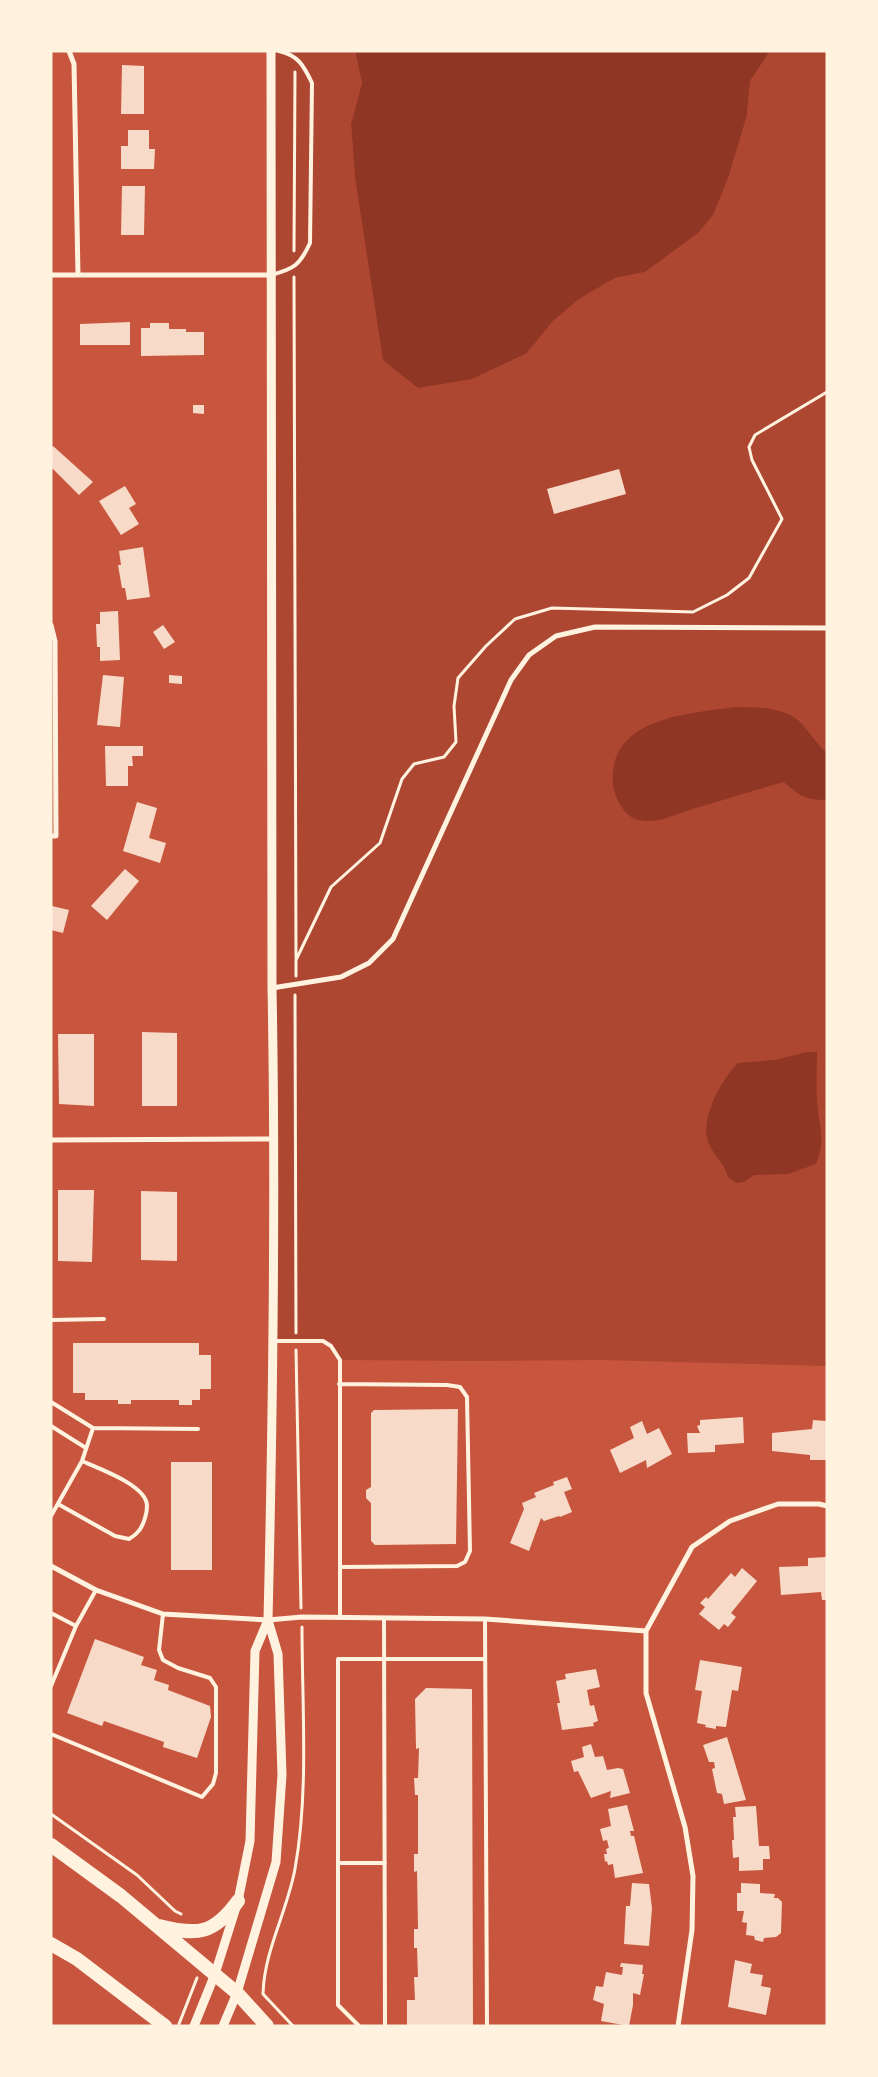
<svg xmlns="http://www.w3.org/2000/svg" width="878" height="2077" viewBox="0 0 878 2077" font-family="Merriweather,serif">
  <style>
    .green { fill: #ae4732 }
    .water { fill: #8f3625 }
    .building { fill: #f7dbc8 }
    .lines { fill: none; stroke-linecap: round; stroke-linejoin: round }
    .path { stroke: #fff3e0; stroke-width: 3 }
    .service { stroke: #fff3e0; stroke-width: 4 }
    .minor { stroke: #fff3e0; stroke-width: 5 }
    .tertiary { stroke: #fff3e0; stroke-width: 9 }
    .trunk { stroke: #fff3e0; stroke-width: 14 }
  </style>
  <rect width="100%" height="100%" fill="#c8553d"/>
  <!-- green -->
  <path class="green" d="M 271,51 L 355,51 L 362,83 L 351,124 L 355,177 L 377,314 L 527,353 L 552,322 L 579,299 L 615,278 L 645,272 L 671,252 L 747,115 L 750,81 L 770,51 L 827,51 L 827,1366 L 600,1360 L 473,1361 L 340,1360 L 331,1346 L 323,1341 L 274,1341 Z"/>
  <!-- water -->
  <path class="water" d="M 355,51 L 770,51 L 750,81 L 747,115 L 728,178 L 713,215 L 698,233 L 645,272 L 615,278 L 579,299 L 552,322 L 527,353 L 472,379 L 418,388 L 383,360 L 355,177 L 351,124 L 362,83 Z
    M 735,707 C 754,707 785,707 799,721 C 809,731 816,743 827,753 L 827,800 C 806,800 799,796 784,782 C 755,790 726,799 696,808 C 682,812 659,823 645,821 C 629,820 621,809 616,796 C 612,787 612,775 614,766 C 623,716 695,713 735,707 Z
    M 807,1052 L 817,1052 C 817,1068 816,1084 817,1099 C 818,1124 827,1140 816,1164 L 788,1174 L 754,1175 L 744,1182 L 736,1183 L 728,1177 C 725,1164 714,1156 709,1144 C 698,1120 722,1079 738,1063 L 775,1060 Z"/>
  <!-- building -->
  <path class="building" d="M 122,65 L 144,66 L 144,114 L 121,114 Z
    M 128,130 L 149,130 L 149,149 L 155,149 L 154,169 L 121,169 L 121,146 L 128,146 Z
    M 122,186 L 145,186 L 144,235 L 121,235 Z
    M 130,322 L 130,345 L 80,345 L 80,324 Z
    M 150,323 L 169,323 L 169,329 L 186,329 L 186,332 L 204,332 L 204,355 L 141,356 L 141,328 L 150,328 Z
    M 193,405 L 204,405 L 204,414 L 193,413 Z
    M 53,446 L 93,482 L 79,495 L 51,467 L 51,448 Z
    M 619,469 L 626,494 L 554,514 L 547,489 Z
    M 125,486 L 136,504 L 129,508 L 139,524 L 121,535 L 99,501 Z
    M 143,547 L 150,597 L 127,600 L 125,588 L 122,588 L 118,565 L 121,565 L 119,551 Z
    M 118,611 L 120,660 L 100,661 L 100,647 L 97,647 L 96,624 L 100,624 L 100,612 Z
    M 163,625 L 175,642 L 164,649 L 153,632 Z
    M 103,675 L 124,677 L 120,727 L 97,725 Z
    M 169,675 L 182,676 L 182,684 L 169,683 Z
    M 105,746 L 143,746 L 143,756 L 132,756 L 133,766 L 128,766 L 128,786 L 106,786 Z
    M 137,802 L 157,808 L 149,838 L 166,843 L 160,863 L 123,851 Z
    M 125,869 L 139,881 L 107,920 L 91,906 Z
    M 52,906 L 69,910 L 63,933 L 51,930 Z
    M 142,1032 L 177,1033 L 177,1106 L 142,1106 Z
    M 58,1034 L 94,1034 L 94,1106 L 59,1104 Z
    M 58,1190 L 94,1190 L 92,1262 L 58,1261 Z
    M 141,1191 L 177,1192 L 177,1261 L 141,1260 Z
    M 73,1343 L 199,1343 L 199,1355 L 211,1355 L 211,1389 L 200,1389 L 200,1400 L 192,1400 L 192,1405 L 179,1405 L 179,1400 L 131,1400 L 131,1404 L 118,1404 L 118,1400 L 85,1400 L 85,1393 L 73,1393 Z
    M 458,1409 L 456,1544 L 375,1545 L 371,1541 L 371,1503 L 366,1498 L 366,1490 L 371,1487 L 371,1413 L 374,1410 Z
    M 743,1417 L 744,1443 L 715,1445 L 715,1452 L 688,1453 L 687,1433 L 700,1433 L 697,1426 L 700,1425 L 700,1420 Z
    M 813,1420 L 826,1421 L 827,1460 L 810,1460 L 810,1455 L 772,1451 L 772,1433 L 812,1429 Z
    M 642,1421 L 647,1434 L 659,1428 L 672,1454 L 647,1468 L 646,1460 L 620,1473 L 610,1450 L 634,1438 L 630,1427 Z
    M 171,1462 L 212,1462 L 212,1570 L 171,1570 Z
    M 567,1477 L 572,1489 L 564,1492 L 572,1512 L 560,1517 L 559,1516 L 544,1521 L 541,1518 L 529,1551 L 510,1543 L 524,1509 L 522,1503 L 536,1497 L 534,1493 L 554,1485 L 553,1482 Z
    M 827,1557 L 827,1600 L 822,1600 L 821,1592 L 781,1595 L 779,1567 L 808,1566 L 808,1558 Z
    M 742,1568 L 757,1581 L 731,1613 L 736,1617 L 728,1627 L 724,1624 L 719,1630 L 699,1614 L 705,1607 L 700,1603 L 706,1597 L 708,1599 L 731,1573 L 735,1577 Z
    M 95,1639 L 144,1657 L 141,1665 L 157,1670 L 154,1680 L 169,1685 L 168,1690 L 210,1706 L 211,1717 L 197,1758 L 163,1747 L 164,1742 L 104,1721 L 102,1726 L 67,1713 Z
    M 700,1660 L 742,1667 L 738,1691 L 732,1690 L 726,1727 L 716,1726 L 716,1729 L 705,1727 L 706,1725 L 697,1723 L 702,1691 L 695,1690 Z
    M 596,1669 L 600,1687 L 587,1690 L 590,1706 L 594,1705 L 598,1721 L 593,1723 L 594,1726 L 562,1730 L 557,1703 L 560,1703 L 556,1681 L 566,1679 L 565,1674 Z
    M 426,1688 L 472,1689 L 473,2026 L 407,2026 L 407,2000 L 415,2000 L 414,1977 L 418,1977 L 417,1948 L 414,1948 L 414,1929 L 418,1929 L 417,1871 L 414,1872 L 414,1854 L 418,1854 L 418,1795 L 415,1795 L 414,1778 L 418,1778 L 419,1748 L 416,1749 L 415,1699 Z
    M 727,1737 L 746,1800 L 724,1804 L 722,1794 L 717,1793 L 712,1769 L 715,1768 L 714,1762 L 709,1762 L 703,1745 Z
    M 591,1744 L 595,1757 L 603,1756 L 607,1770 L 618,1768 L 623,1769 L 630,1793 L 610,1798 L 611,1791 L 591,1798 L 578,1771 L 574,1772 L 571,1761 L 584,1757 L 582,1747 Z
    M 627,1805 L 634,1831 L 630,1831 L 631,1836 L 634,1836 L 643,1873 L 615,1878 L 613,1864 L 608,1865 L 607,1861 L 605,1862 L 604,1854 L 607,1854 L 606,1849 L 609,1848 L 607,1840 L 603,1841 L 600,1829 L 611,1826 L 608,1809 Z
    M 756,1806 L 759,1846 L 769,1846 L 770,1859 L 763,1859 L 763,1870 L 739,1871 L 739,1857 L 733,1858 L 732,1840 L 734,1840 L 733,1817 L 736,1817 L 735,1807 Z
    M 632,1883 L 649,1884 L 652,1908 L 649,1946 L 624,1944 L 626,1906 L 630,1906 Z
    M 741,1883 L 760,1884 L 760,1893 L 775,1894 L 774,1898 L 778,1898 L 782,1902 L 781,1933 L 776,1937 L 764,1938 L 763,1942 L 755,1940 L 754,1936 L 746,1935 L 747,1923 L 742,1922 L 744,1911 L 737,1911 L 737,1893 L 741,1893 Z
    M 735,1960 L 752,1964 L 750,1973 L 763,1975 L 761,1986 L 771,1988 L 766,2015 L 728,2007 Z
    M 621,1963 L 643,1965 L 642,1974 L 644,1974 L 640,1995 L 633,1993 L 633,2005 L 629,2026 L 601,2021 L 604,2004 L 593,2000 L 596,1986 L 603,1987 L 606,1972 L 622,1975 L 623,1967 L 620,1967 Z"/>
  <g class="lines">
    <!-- path -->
    <path class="path" d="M 294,251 L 295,72
      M 294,277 L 296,958
      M 296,976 L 296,960 L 331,887 L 380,843 L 402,779 L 414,764 L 444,757 L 456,742 L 454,706 L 458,678 L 486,646 L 515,619 L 552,608 L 693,612 L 727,595 L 749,578 L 782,519 L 752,460 L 749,447 L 755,435 L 827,392
      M 295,995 L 296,1333
      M 296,1350 L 301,1608
      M 51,1814 L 137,1875 L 175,1911 L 181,1914
      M 179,2024 L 197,1978
      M 293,2026 L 263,1994 C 264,1951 287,1912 295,1869 C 309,1791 302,1707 302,1627"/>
    <!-- service -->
    <path class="service" d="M 271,275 C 294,269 300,265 310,243 L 312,83 C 304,66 298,55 279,51
      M 51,1320 L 104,1319
      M 274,1341 L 323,1341 L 331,1346 L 340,1360 L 340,1617
      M 339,1384 L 447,1385 L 460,1387 L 467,1397 L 470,1551 L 465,1562 L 457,1566 L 341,1567
      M 51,1402 L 93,1428 L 82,1461 L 51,1516
      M 51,1426 L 86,1448
      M 93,1428 L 198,1429
      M 58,1504 L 115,1536 L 129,1539 C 138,1534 142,1528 145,1518 C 146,1515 147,1510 147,1506 C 147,1485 99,1469 82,1461
      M 51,1613 L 76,1626
      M 384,1618 L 385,2026
      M 485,1619 L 487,2026
      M 51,1686 L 76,1626 L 96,1590
      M 51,1734 L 202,1797 L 213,1784 L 216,1773 L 216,1687 L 210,1678 L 178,1668 L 163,1660 L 159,1650 L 163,1614
      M 338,1863 L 385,1863
      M 359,2026 L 338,2005 L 338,1659 L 485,1659"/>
    <!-- minor -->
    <path class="minor" d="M 69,51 L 74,64 L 78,275
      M 51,275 L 271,275
      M 51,625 L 55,641 L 56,836 L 51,836
      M 272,988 L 341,977 L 369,963 L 393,939 L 511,680 L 529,655 L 556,636 L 595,627 L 827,628
      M 51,1140 L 274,1139
      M 51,1566 L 96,1590 L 163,1614 L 268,1620 L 302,1617 L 485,1619 L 646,1631
      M 678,2026 L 692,1930 L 693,1876 L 685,1827 L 646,1693 L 646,1631 L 692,1547 L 730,1521 L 778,1504 L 819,1504 L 827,1506"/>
    <!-- tertiary -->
    <path class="tertiary" d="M 194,2026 L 215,1974 L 238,1901 L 250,1841 L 255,1651 L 268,1620
      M 223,2026 L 237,1993 L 276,1862 L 282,1775 L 278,1654 L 268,1620 C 273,1409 276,1199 272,988 L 271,51"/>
    <!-- trunk -->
    <path class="trunk" d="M 51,1845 L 121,1896 L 237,1993 L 267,2026
      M 159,1926 C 198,1936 214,1934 238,1901
      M 51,1944 L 77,1959 L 165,2026"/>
  </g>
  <!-- border -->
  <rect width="878" height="2077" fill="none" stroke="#fff3e0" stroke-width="105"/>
</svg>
